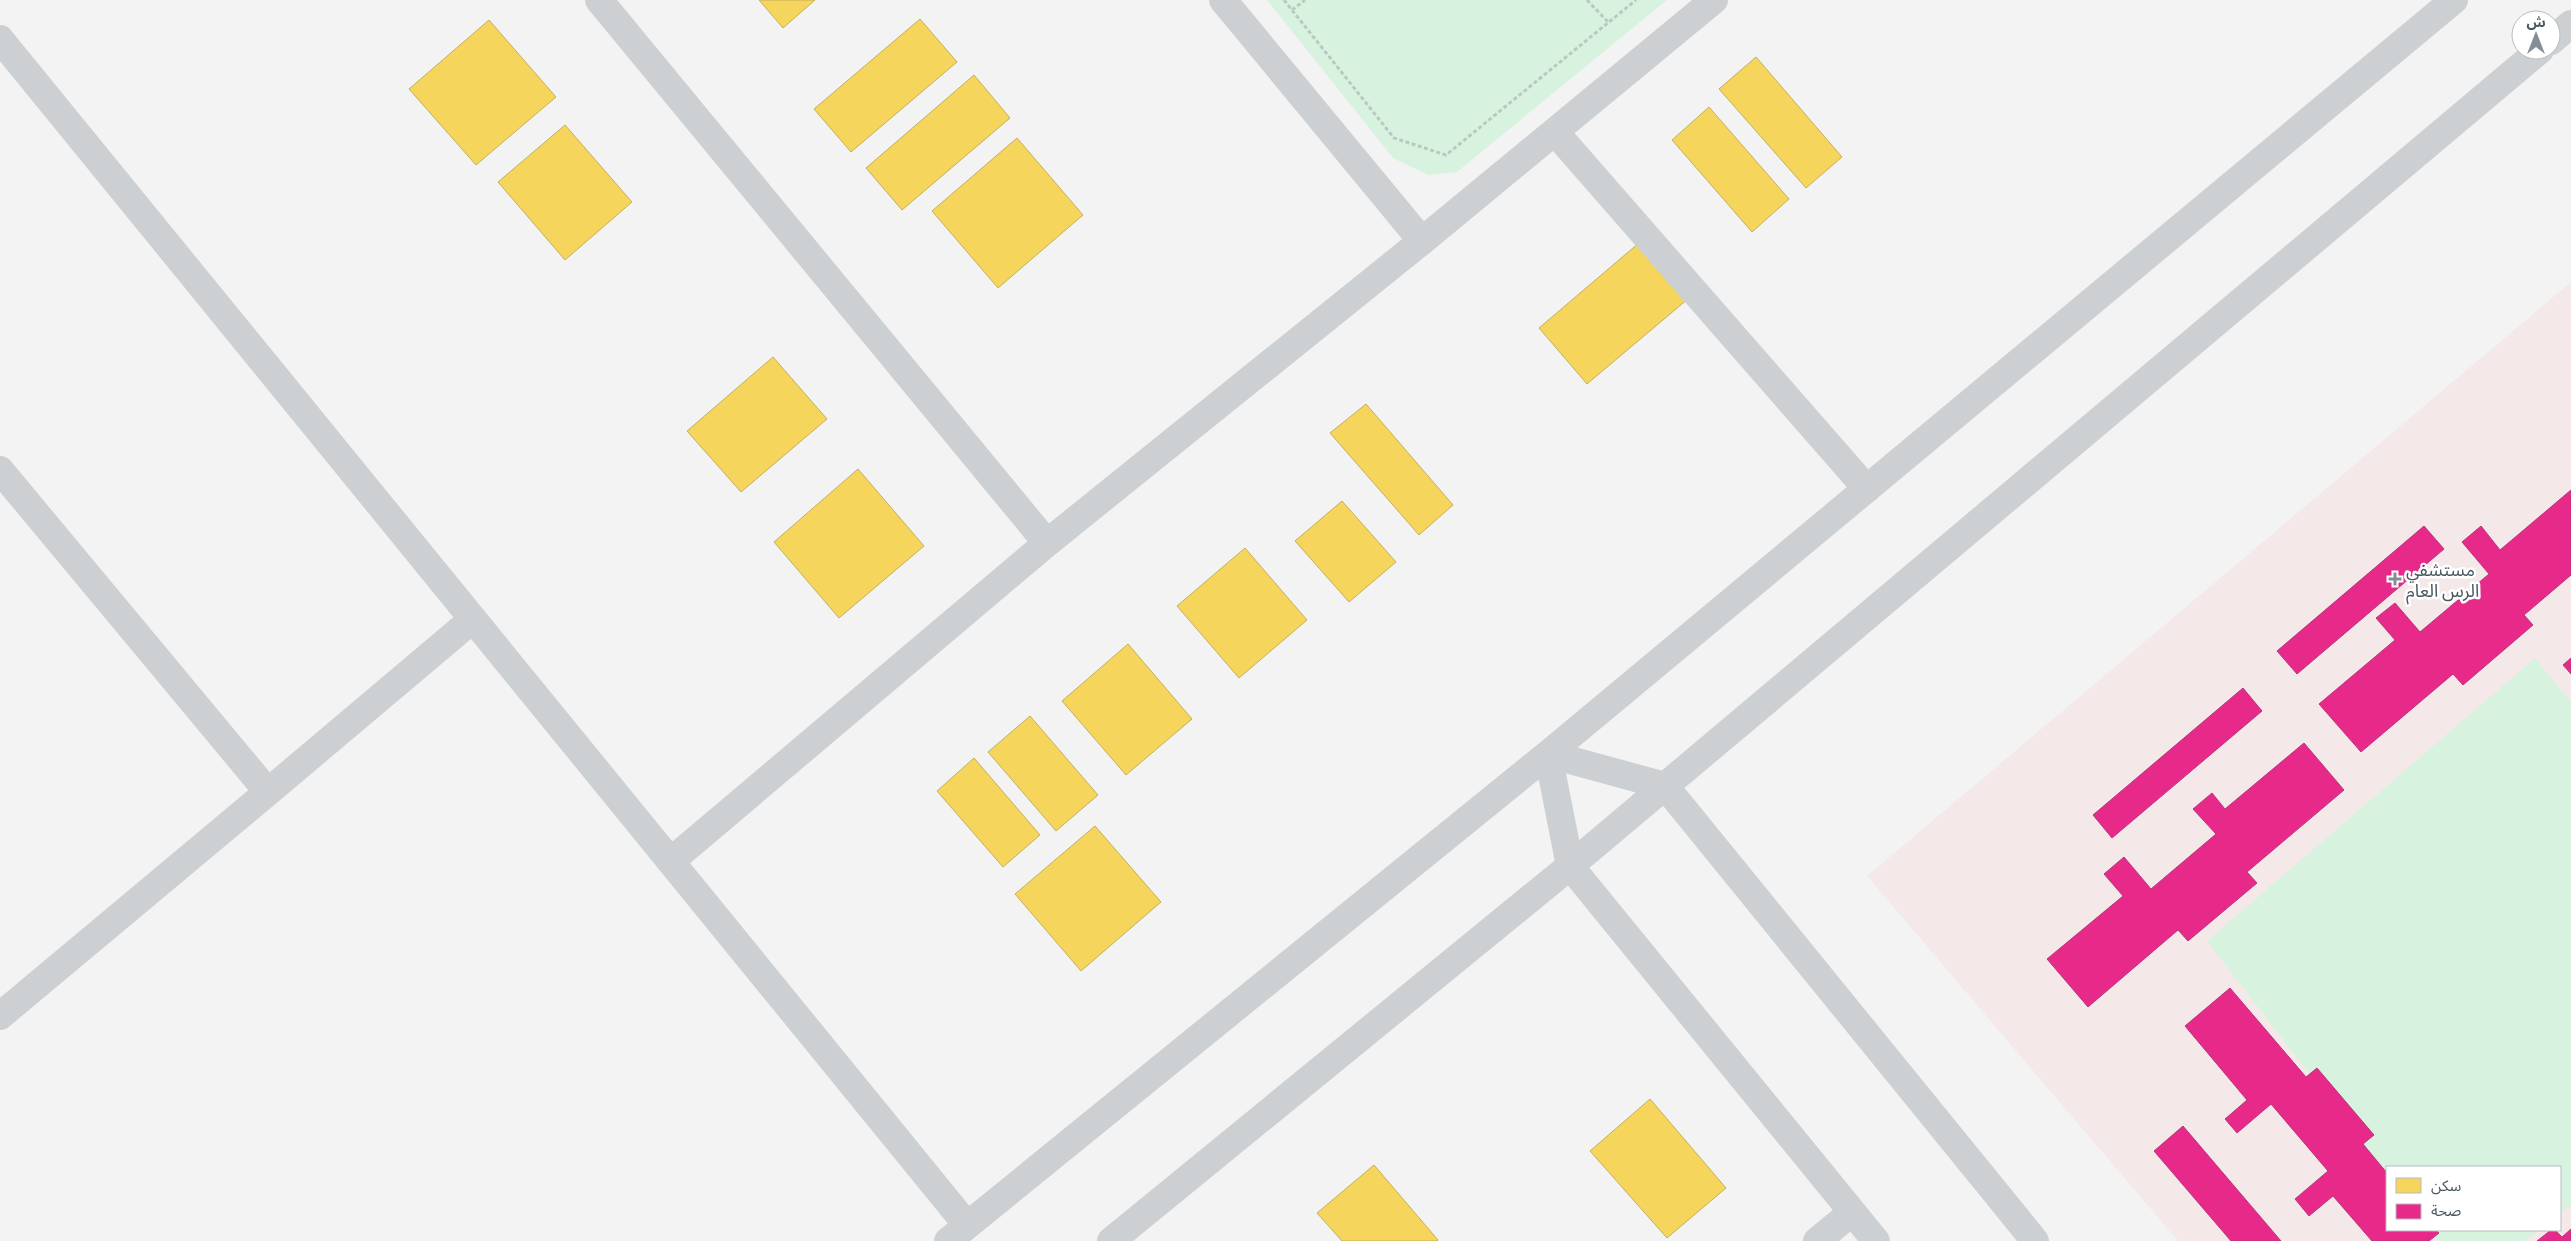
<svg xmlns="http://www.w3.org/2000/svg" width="2571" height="1241" viewBox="0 0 2571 1241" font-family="Manrope,'Noto Sans Arabic',sans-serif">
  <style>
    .medical { fill: #f5e8e8; fill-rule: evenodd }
    .green { fill: #d7f3e0 }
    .homes { fill: #f6d55c; stroke: #c2b05e }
    .health { fill: #e7298a; stroke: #b8377e }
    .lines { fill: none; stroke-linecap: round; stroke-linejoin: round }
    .path { stroke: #bac8c3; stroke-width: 3; stroke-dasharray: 4 2.5; stroke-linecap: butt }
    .minor { stroke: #cdd0d2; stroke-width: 28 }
    .poi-dot { fill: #858e94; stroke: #fff; stroke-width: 2 }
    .labels { text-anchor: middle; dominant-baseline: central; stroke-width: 5; stroke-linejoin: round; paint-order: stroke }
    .poi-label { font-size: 18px; fill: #495861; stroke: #fff; text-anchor: start }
  </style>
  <rect width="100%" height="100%" fill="#f4f3f3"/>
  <!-- medical -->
  <path class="medical" d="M 2571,282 L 2571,1241 L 2178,1241 L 1867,876 ZM 2387,1167 L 2560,1167 L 2560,1230 L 2387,1230 Z"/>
  <!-- green -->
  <path class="green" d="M 1267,0 L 1667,0 L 1457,172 L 1428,175 L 1393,158 Z
    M 2535,658 L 2571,702 L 2571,1205 L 2560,1214 L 2560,1167 L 2387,1167 L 2387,1175 L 2207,941 Z
    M 2429,1230 L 2539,1230 L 2524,1241 L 2438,1241 Z"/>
  <!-- homes -->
  <path class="homes" d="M 759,0 L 815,0 L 783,28 Z
    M 920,19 L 957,62 L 851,152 L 814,109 Z
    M 489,20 L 556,97 L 476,165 L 409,89 Z
    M 1756,57 L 1842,157 L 1806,188 L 1719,89 Z
    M 974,75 L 1010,118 L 902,210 L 866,168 Z
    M 1709,107 L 1789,199 L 1752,232 L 1672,140 Z
    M 565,125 L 632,202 L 565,260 L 498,182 Z
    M 1017,138 L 1083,215 L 998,288 L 932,211 Z
    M 1640,242 L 1689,298 L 1587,384 L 1539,328 Z
    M 773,357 L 827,419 L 741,492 L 687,431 Z
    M 1366,404 L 1453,505 L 1419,535 L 1330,433 Z
    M 858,469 L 924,546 L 839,618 L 774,542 Z
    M 1342,501 L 1396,562 L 1349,602 L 1295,541 Z
    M 1245,548 L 1307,620 L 1239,678 L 1177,606 Z
    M 1128,644 L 1192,719 L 1126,775 L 1062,701 Z
    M 1030,716 L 1098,795 L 1056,831 L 988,752 Z
    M 974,758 L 1040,835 L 1003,867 L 937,791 Z
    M 1095,826 L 1161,902 L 1081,971 L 1015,894 Z
    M 1650,1099 L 1726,1188 L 1667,1238 L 1590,1151 Z
    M 1374,1165 L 1438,1240 L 1437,1241 L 1342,1241 L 1317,1213 Z"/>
  <!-- health -->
  <path class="health" d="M 2571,490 L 2571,575 L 2524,615 L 2533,625 L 2463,685 L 2453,674 L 2361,752 L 2319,704 L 2395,640 L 2376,618 L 2395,603 L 2420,632 L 2489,574 L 2462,542 L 2481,526 L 2500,550 Z
    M 2424,526 L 2444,549 L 2297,674 L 2277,651 Z
    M 2571,658 L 2571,674 L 2563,665 Z
    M 2243,688 L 2262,711 L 2112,838 L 2093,815 Z
    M 2304,743 L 2344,790 L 2247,872 L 2257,883 L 2188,941 L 2178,930 L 2088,1007 L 2047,959 L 2123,896 L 2104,874 L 2124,857 L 2151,889 L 2216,834 L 2193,809 L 2212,793 L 2225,809 Z
    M 2230,988 L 2306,1077 L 2317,1068 L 2374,1135 L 2363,1144 L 2387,1173 L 2387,1230 L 2436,1230 L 2439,1233 L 2429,1241 L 2372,1241 L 2333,1196 L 2309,1216 L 2295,1199 L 2328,1171 L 2271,1104 L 2237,1133 L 2225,1119 L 2247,1100 L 2185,1026 Z
    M 2183,1126 L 2281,1241 L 2231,1241 L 2154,1151 Z
    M 2571,1229 L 2571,1241 L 2537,1241 L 2551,1230 L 2555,1230 L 2562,1237 Z"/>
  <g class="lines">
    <!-- path -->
    <path class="path" d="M 1284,0 L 1394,138 L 1446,155 L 1636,0
      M 1587,0 L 1608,22
      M 1292,10 L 1305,0"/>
    <!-- minor -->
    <path class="minor" d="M 599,0 L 1047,543
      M 1223,0 L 1422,241
      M 0,39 L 967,1225
      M 2551,41 L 2571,24
      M 1555,132 L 1867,489
      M 0,470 L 268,792 L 473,619
      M 671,861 L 1047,543 L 1422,241 L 1714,0
      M 0,1016 L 268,792
      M 948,1241 L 1548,754 L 2454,0
      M 1111,1241 L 1570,866 L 2540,50
      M 1817,1241 L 1851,1213
      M 1876,1241 L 1570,866 L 1548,754 L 1665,786 L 2035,1241"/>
  </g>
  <!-- markers -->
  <path class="poi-dot" d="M2392.5 571.5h5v5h5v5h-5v5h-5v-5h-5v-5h5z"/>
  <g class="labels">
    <!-- poi labels -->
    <g class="poi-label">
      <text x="2406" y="569">مستشفي<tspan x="2406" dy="21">الرس العام</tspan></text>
    </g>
  </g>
  <!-- legend -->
  <rect x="2386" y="1166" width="175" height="65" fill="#ffffff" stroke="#b6bcc0"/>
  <rect x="2396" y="1178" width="25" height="15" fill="#f6d55c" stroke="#b6bcc0"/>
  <text x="2431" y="1191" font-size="15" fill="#495861">سكن</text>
  <rect x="2396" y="1204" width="25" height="15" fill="#e7298a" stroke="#b6bcc0"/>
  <text x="2431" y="1216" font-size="15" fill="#495861">صحة</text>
  <!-- north arrow -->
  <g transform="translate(2536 35)"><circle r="24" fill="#ffffff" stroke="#b6bcc0"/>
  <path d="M0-4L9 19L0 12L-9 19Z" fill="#858e94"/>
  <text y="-8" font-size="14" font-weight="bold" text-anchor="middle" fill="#495861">ش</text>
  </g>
</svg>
